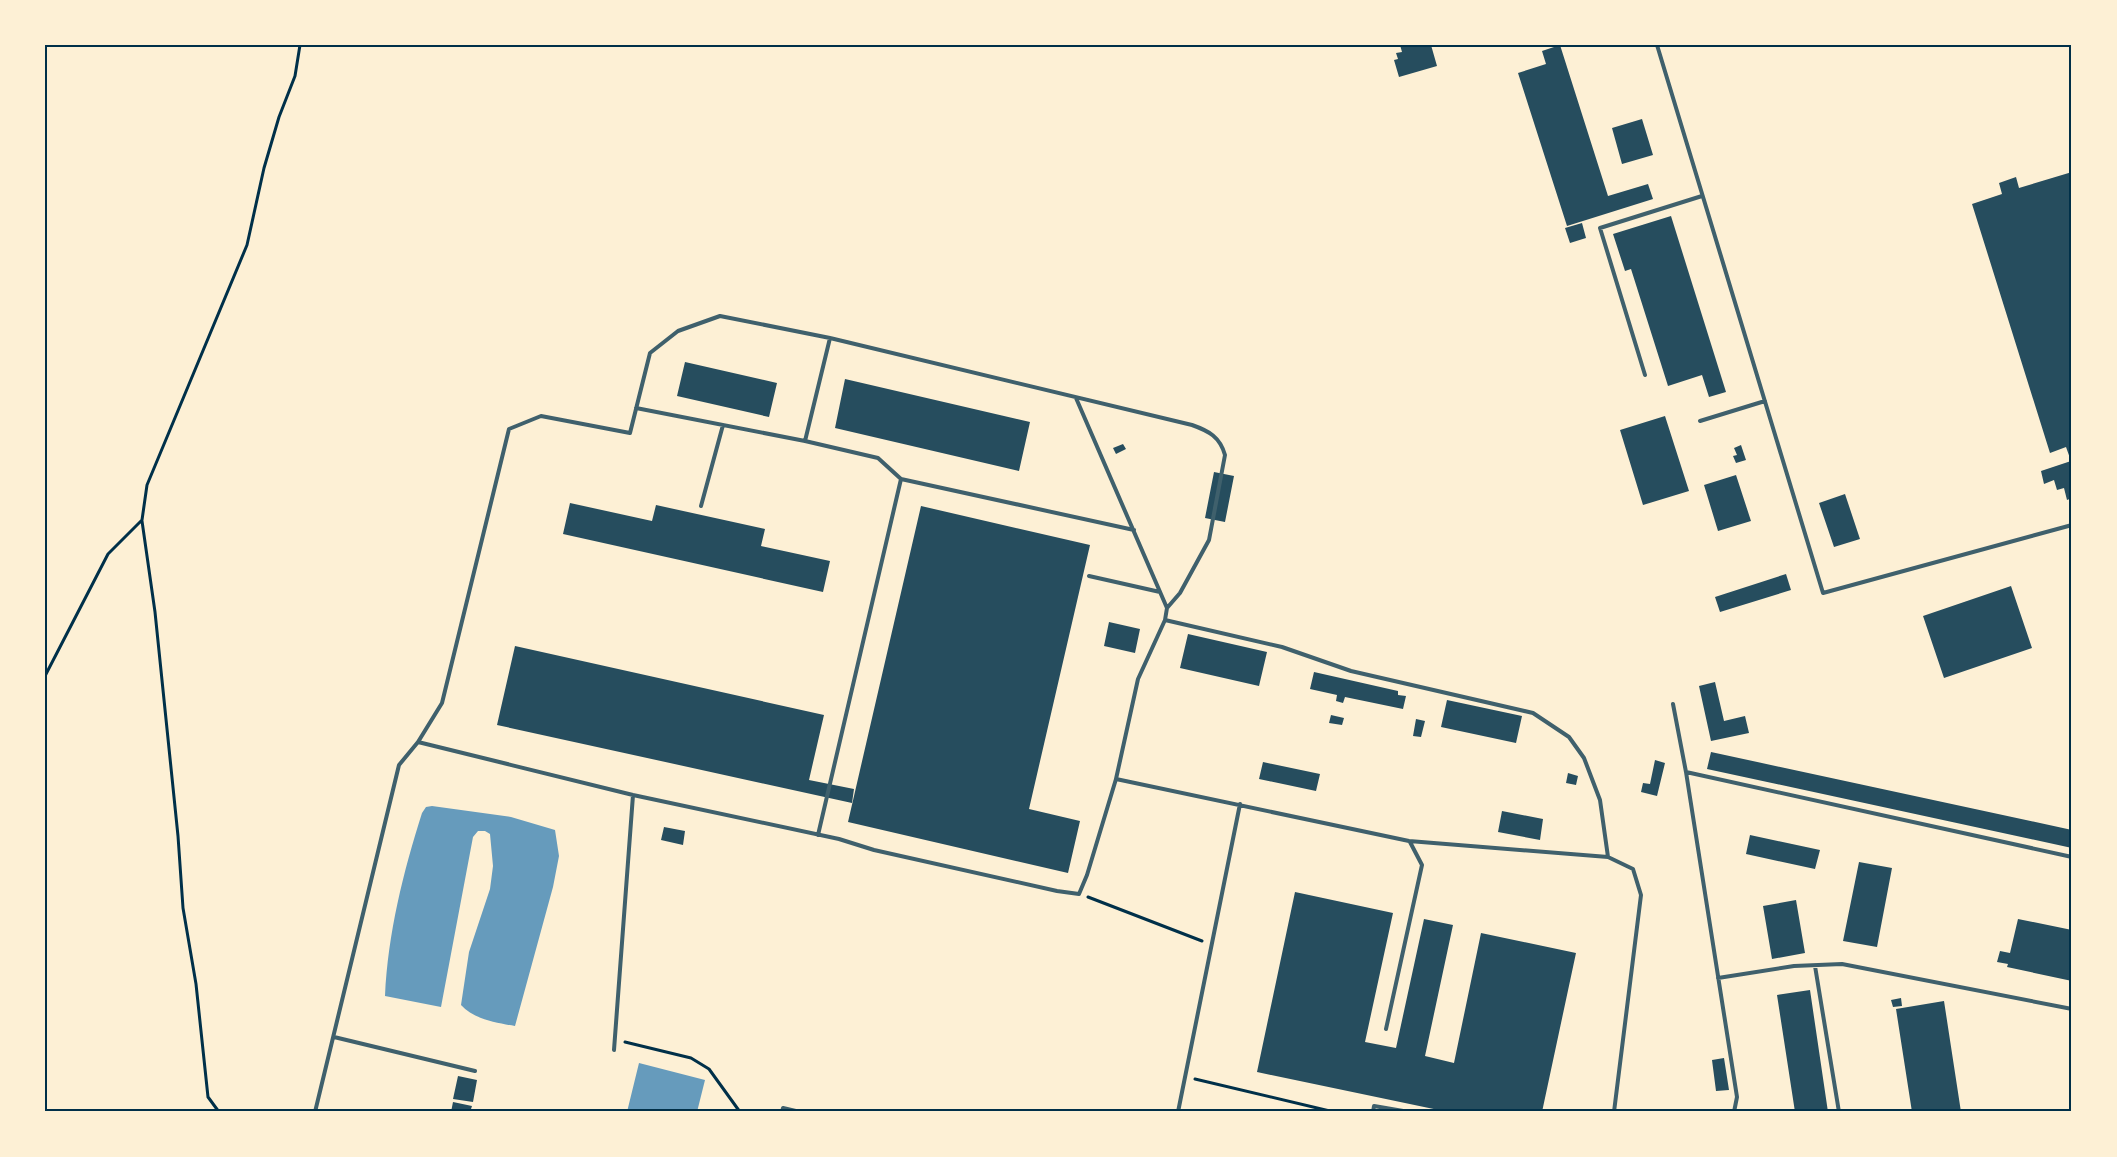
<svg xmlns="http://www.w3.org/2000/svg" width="2117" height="1157" viewBox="0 0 2117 1157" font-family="Commissioner,sans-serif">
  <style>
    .water { fill: #669bbc }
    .building { fill: #264d5e }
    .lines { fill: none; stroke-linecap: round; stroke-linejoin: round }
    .path { stroke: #003049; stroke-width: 3 }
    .service { stroke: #3f606c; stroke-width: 4 }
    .neatline { fill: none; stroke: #003049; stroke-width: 2 }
  </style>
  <rect width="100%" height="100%" fill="#fdf0d5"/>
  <!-- water -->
  <path class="water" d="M 432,806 L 511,817 L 555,830 L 559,856 L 553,887 L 515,1026 C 497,1023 473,1019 461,1005 L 469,952 L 490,889 L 493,866 L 490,834 L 485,831 L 478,831 L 473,837 L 441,1007 L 385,996 C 388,933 403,873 422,813 L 426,807 Z
    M 639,1063 L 705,1080 L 697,1112 L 627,1112 Z"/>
  <!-- building -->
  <path class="building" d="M 1400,45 L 1431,45 L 1437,66 L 1399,77 L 1394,60 L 1398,59 L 1396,53 L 1402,52 Z
    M 1560,45 L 1608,196 L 1648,184 L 1653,199 L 1567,226 L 1518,73 L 1546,64 L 1542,51 Z
    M 1642,119 L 1653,155 L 1622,164 L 1612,128 Z
    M 2072,172 L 2072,498 L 2067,500 L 2064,488 L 2057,490 L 2054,480 L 2044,484 L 2041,471 L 2071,461 L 2066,447 L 2050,453 L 1972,204 L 2002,194 L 1999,183 L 2016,177 L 2019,188 Z
    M 1671,216 L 1726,392 L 1709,397 L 1702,375 L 1668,386 L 1631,269 L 1625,271 L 1613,234 Z
    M 1582,223 L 1586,238 L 1570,243 L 1565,228 Z
    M 685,362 L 777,383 L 769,417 L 677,396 Z
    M 845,379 L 1030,422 L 1019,471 L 835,428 Z
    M 1665,416 L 1689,491 L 1643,505 L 1620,430 Z
    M 1123,444 L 1126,449 L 1116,454 L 1113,448 Z
    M 1741,445 L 1746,460 L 1736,463 L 1733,456 L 1737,455 L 1734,448 Z
    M 1214,472 L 1234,476 L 1225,522 L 1205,518 Z
    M 1736,475 L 1751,521 L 1718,531 L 1704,485 Z
    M 1845,494 L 1860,539 L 1834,547 L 1819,503 Z
    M 570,503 L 652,521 L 656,505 L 765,529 L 761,546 L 830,561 L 823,592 L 563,534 Z
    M 921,506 L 1090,545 L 1029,809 L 1080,821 L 1068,873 L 848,822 Z
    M 1786,574 L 1791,590 L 1720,612 L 1715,597 Z
    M 2011,586 L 2032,648 L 1944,678 L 1923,616 Z
    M 1109,622 L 1140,629 L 1135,653 L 1104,646 Z
    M 1188,634 L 1267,652 L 1259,686 L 1180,668 Z
    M 515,646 L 824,715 L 809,780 L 854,789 L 852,803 L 497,725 Z
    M 1314,672 L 1398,691 L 1398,695 L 1406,696 L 1403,709 L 1345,697 L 1343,703 L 1336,701 L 1337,695 L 1310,689 Z
    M 1715,682 L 1724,721 L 1745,716 L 1749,733 L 1711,741 L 1699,686 Z
    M 1447,700 L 1522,716 L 1516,743 L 1441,727 Z
    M 1331,715 L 1344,718 L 1342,725 L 1329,723 Z
    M 1416,719 L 1425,721 L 1421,737 L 1413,736 Z
    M 1711,752 L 2072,830 L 2072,848 L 1707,769 Z
    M 1655,760 L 1665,763 L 1657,796 L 1641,792 L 1643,783 L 1650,784 Z
    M 1263,762 L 1320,774 L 1316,791 L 1259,779 Z
    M 1568,773 L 1578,776 L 1576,785 L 1566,783 Z
    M 1502,811 L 1543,819 L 1540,840 L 1498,832 Z
    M 664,827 L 685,831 L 683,845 L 661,840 Z
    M 1750,835 L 1820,850 L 1815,869 L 1746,854 Z
    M 1859,862 L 1892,868 L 1877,947 L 1843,941 Z
    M 1295,892 L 1393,913 L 1365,1042 L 1396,1048 L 1424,919 L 1453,925 L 1425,1056 L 1454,1063 L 1481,933 L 1576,953 L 1542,1112 L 1448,1112 L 1257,1072 Z
    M 1796,900 L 1805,953 L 1772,959 L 1763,906 Z
    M 2018,919 L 2072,930 L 2072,981 L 2007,967 L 2008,964 L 1997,962 L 2000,951 L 2010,953 Z
    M 1810,990 L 1828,1112 L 1795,1112 L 1777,995 Z
    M 1901,998 L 1902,1006 L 1893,1007 L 1891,1000 Z
    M 1944,1001 L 1961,1112 L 1912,1112 L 1896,1009 Z
    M 1724,1058 L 1729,1090 L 1716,1091 L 1712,1060 Z
    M 458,1076 L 477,1080 L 473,1102 L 453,1099 Z
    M 453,1102 L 472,1106 L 470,1112 L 451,1112 Z"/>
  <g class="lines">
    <!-- path -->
    <path class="path" d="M 142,521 L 155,612 L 178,836 L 183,908 L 196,984 L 208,1097 L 219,1112
      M 45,676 L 108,554 L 142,520 L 147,485 L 247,245 L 264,168 L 279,117 L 295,76 L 300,45
      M 1088,897 L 1202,941
      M 625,1042 L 691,1058 L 709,1069 L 740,1112
      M 1195,1079 L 1334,1112"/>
    <!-- service -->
    <path class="service" d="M 1657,45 L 1823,593 L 2072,525
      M 1645,375 L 1600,228 L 1702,196
      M 636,408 L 805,441 L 878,458 L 901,479 L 1134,530
      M 1700,421 L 1765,401
      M 805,441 L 830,338
      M 701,506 L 723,425
      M 1089,576 L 1160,592
      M 1165,620 L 1282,647 L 1351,671 L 1533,713 L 1569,737 L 1584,758 L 1600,800 L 1608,857
      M 1673,704 L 1686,772 L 1737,1097 L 1734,1112
      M 418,742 L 633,795 L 839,839 L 874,850 L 1057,891 L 1079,894 L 1087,875 L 1116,779 L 1138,679 L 1165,620 L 1167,608 L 1076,398
      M 1686,772 L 2072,857
      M 1116,779 L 1409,841 L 1608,857 L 1633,869 L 1641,895 L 1614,1112
      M 818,835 L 901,479
      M 1815,966 L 1839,1112
      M 1718,978 L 1794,966 L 1842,964 L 2072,1009
      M 1386,1029 L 1422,865 L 1410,842
      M 334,1037 L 475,1071
      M 614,1050 L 633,795
      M 315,1112 L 399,765 L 418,742 L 442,703 L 509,429 L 541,416 L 630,433 L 650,353 L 678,331 L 720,316 L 830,338 L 1192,425 C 1209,431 1220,437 1225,455 L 1209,540 L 1180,593 L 1167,608
      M 782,1112 L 783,1108 L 800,1112
      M 1178,1112 L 1240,804
      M 1373,1112 L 1374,1106 L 1409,1112"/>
  </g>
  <!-- border -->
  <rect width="2117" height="1157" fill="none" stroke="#fdf0d5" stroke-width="93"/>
  <rect x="46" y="46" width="2024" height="1064" class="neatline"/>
</svg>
